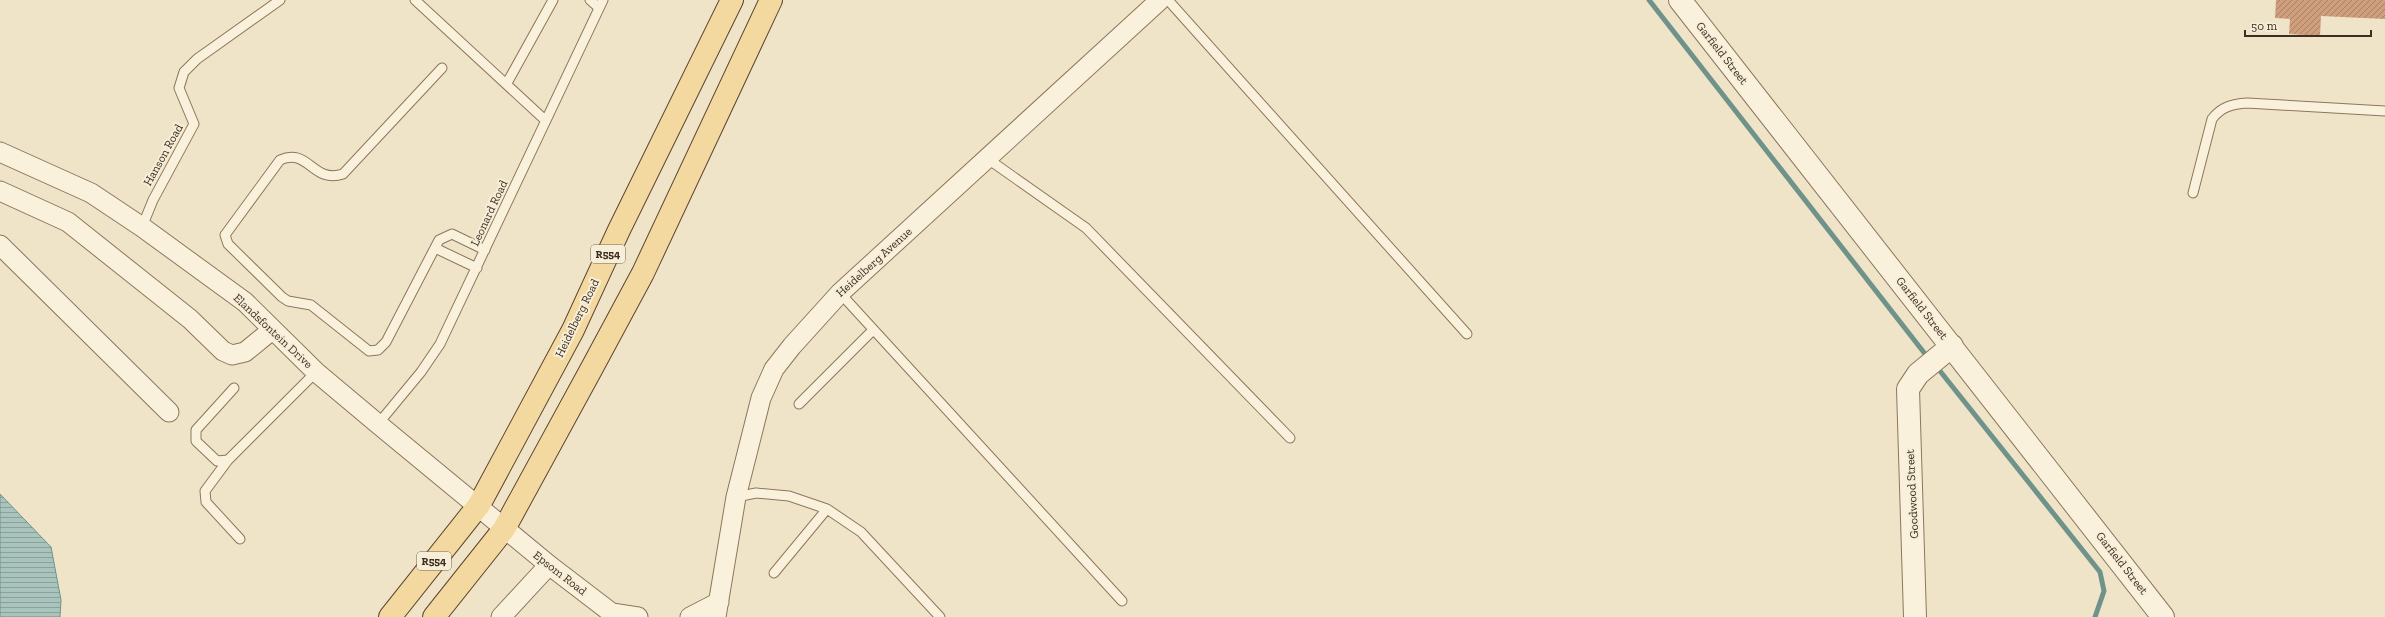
<svg xmlns="http://www.w3.org/2000/svg" width="2385" height="617" viewBox="0 0 2385 617" font-family="'Zilla Slab',serif">
  <style>
    .water { fill: url(#water-rules); stroke: #6f938a }
    .lines { fill: none; stroke-linecap: round; stroke-linejoin: round }
    .stream { stroke: #6f938a; stroke-width: 5 }
    .building { fill: url(#building-hatch) }
    .service-casing { stroke: #8d765c; stroke-width: 11 }
    .minor-casing { stroke: #8d765c; stroke-width: 21 }
    .tertiary-casing { stroke: #8d765c; stroke-width: 24 }
    .primary-casing { stroke: #5b4430; stroke-width: 24 }
    .service { stroke: #faf1dc; stroke-width: 9 }
    .minor { stroke: #faf1dc; stroke-width: 19 }
    .tertiary { stroke: #faf1dc; stroke-width: 22 }
    .primary { stroke: #f3d9a0; stroke-width: 22 }
    .labels { text-anchor: middle; dominant-baseline: central; stroke-width: 4; stroke-linejoin: round; paint-order: stroke }
    .shield { fill: #f7eed8; stroke: #756857; stroke-width: 1 }
    .shield-label { font-size: 11px; font-weight: bold; fill: #3d2e20 }
    .street-label { font-size: 12px; fill: #3d2e20; stroke: #f7eed8 }
  </style>
  <defs>
    <pattern id="water-rules" width="6" height="5" patternUnits="userSpaceOnUse"><rect width="6" height="5" fill="#a9c4bc"/><path d="M0 2.5h6" fill="none" stroke="#8ba098"/></pattern>
    <pattern id="building-hatch" width="6" height="6" patternUnits="userSpaceOnUse"><rect width="6" height="6" fill="#cf9f7d"/><path d="M-1 1l2-2M0 6l6-6M5 7l2-2" fill="none" stroke="#a98266"/></pattern>
  </defs>
  <rect width="100%" height="100%" fill="#f0e4c8"/>
  <!-- water -->
  <path class="water" d="M 0,494 L 51,547 L 61,600 L 60,617 L 0,617 Z"/>
  <g class="lines">
    <!-- stream -->
    <path class="stream" d="M 1649,0 L 1929,359
      M 1936,366 L 2100,572 L 2104,591 L 2095,617"/>
  </g>
  <!-- building -->
  <path class="building" d="M 2276,0 L 2385,0 L 2385,19 L 2321,16 L 2320,36 L 2289,34 L 2290,19 L 2275,18 Z"/>
  <g class="lines">
    <defs>
      <path id="service" d="M 415,0 L 545,120
        M 590,0 L 599,8
        M 1168,0 L 1467,334
        M 442,68 L 343,174 C 312,184 309,147 280,160 L 225,235 L 228,244 L 282,297 L 288,301 L 311,305 L 369,351 L 378,350 L 386,342 L 439,240 L 452,234 L 485,250
        M 507,83 L 553,0
        M 988,159 L 1086,228 L 1290,438
        M 2193,193 L 2212,119 C 2221,107 2232,104 2247,103 L 2385,111
        M 142,227 L 153,200 L 194,124 L 179,88 L 184,72 L 197,59 L 280,0
        M 435,248 L 477,268
        M 840,293 L 1122,601
        M 234,388 L 196,430 L 196,441 L 217,461 L 228,460 L 316,372
        M 799,404 L 873,330
        M 378,424 L 421,372 L 440,344 L 603,0
        M 228,460 L 205,491 L 206,502 L 240,539
        M 736,497 L 756,493 L 789,496 L 827,509 L 861,532 L 940,617
        M 774,573 L 827,509"/>
      <path id="minor" d="M 0,152 L 91,193 L 142,227 L 245,302 L 316,372 L 378,424 L 549,565 L 617,617
        M 0,191 L 68,222 L 190,319 L 223,351 L 232,355 L 245,352 L 272,330
        M 0,245 L 169,412
        M 612,613 L 638,617
        M 501,617 L 549,565
        M 690,617 L 719,602
        M 716,617 L 736,497 L 761,398 L 774,369 L 792,346 L 840,293 L 1160,0"/>
      <path id="tertiary" d="M 1680,0 L 2163,617
        M 1915,617 L 1908,389 L 1918,374 L 1952,346"/>
      <path id="primary" d="M 390,617 L 479,505 L 573,330 L 619,230 L 732,0
        M 434,617 L 504,529 L 593,366 L 643,273 L 771,0"/>
    </defs>
    <!-- service casing -->
    <use href="#service" class="service-casing"/>
    <!-- minor casing -->
    <use href="#minor" class="minor-casing"/>
    <!-- tertiary casing -->
    <use href="#tertiary" class="tertiary-casing"/>
    <!-- primary casing -->
    <use href="#primary" class="primary-casing"/>
    <!-- service -->
    <use href="#service" class="service"/>
    <!-- minor -->
    <use href="#minor" class="minor"/>
    <!-- tertiary -->
    <use href="#tertiary" class="tertiary"/>
    <!-- primary -->
    <use href="#primary" class="primary"/>
  </g>
  <g class="labels">
    <!-- shield labels -->
    <g class="shield">
      <rect x="591" y="245" width="34" height="18" rx="3"/>
      <rect x="417" y="552" width="34" height="18" rx="3"/>
    </g>
    <g class="shield-label">
      <text x="608" y="254">R554</text>
      <text x="434" y="561">R554</text>
    </g>
    <!-- street labels -->
    <g class="street-label">
      <text transform="translate(1722 53) rotate(52)">Garfield Street</text>
      <text transform="translate(163 155) rotate(-61)">Hanson Road</text>
      <text transform="translate(489 213) rotate(-65)">Leonard Road</text>
      <text transform="translate(874 262) rotate(-42)">Heidelberg Avenue</text>
      <text transform="translate(1922 308) rotate(52)">Garfield Street</text>
      <text transform="translate(577 318) rotate(-64)">Heidelberg Road</text>
      <text transform="translate(273 331) rotate(43)">Elandsfontein Drive</text>
      <text transform="translate(1912 494) rotate(-93)">Goodwood Street</text>
      <text transform="translate(2122 563) rotate(52)">Garfield Street</text>
      <text transform="translate(560 573) rotate(38)">Epsom Road</text>
    </g>
  </g>
  <!-- scale -->
  <path d="M2245 30v6h126v-6" fill="none" stroke="#3d2e20" stroke-width="2"/>
  <text x="2251" y="30" font-size="12" fill="#3d2e20" stroke="#f7eed8" stroke-width="3" paint-order="stroke">50 m</text>
</svg>
